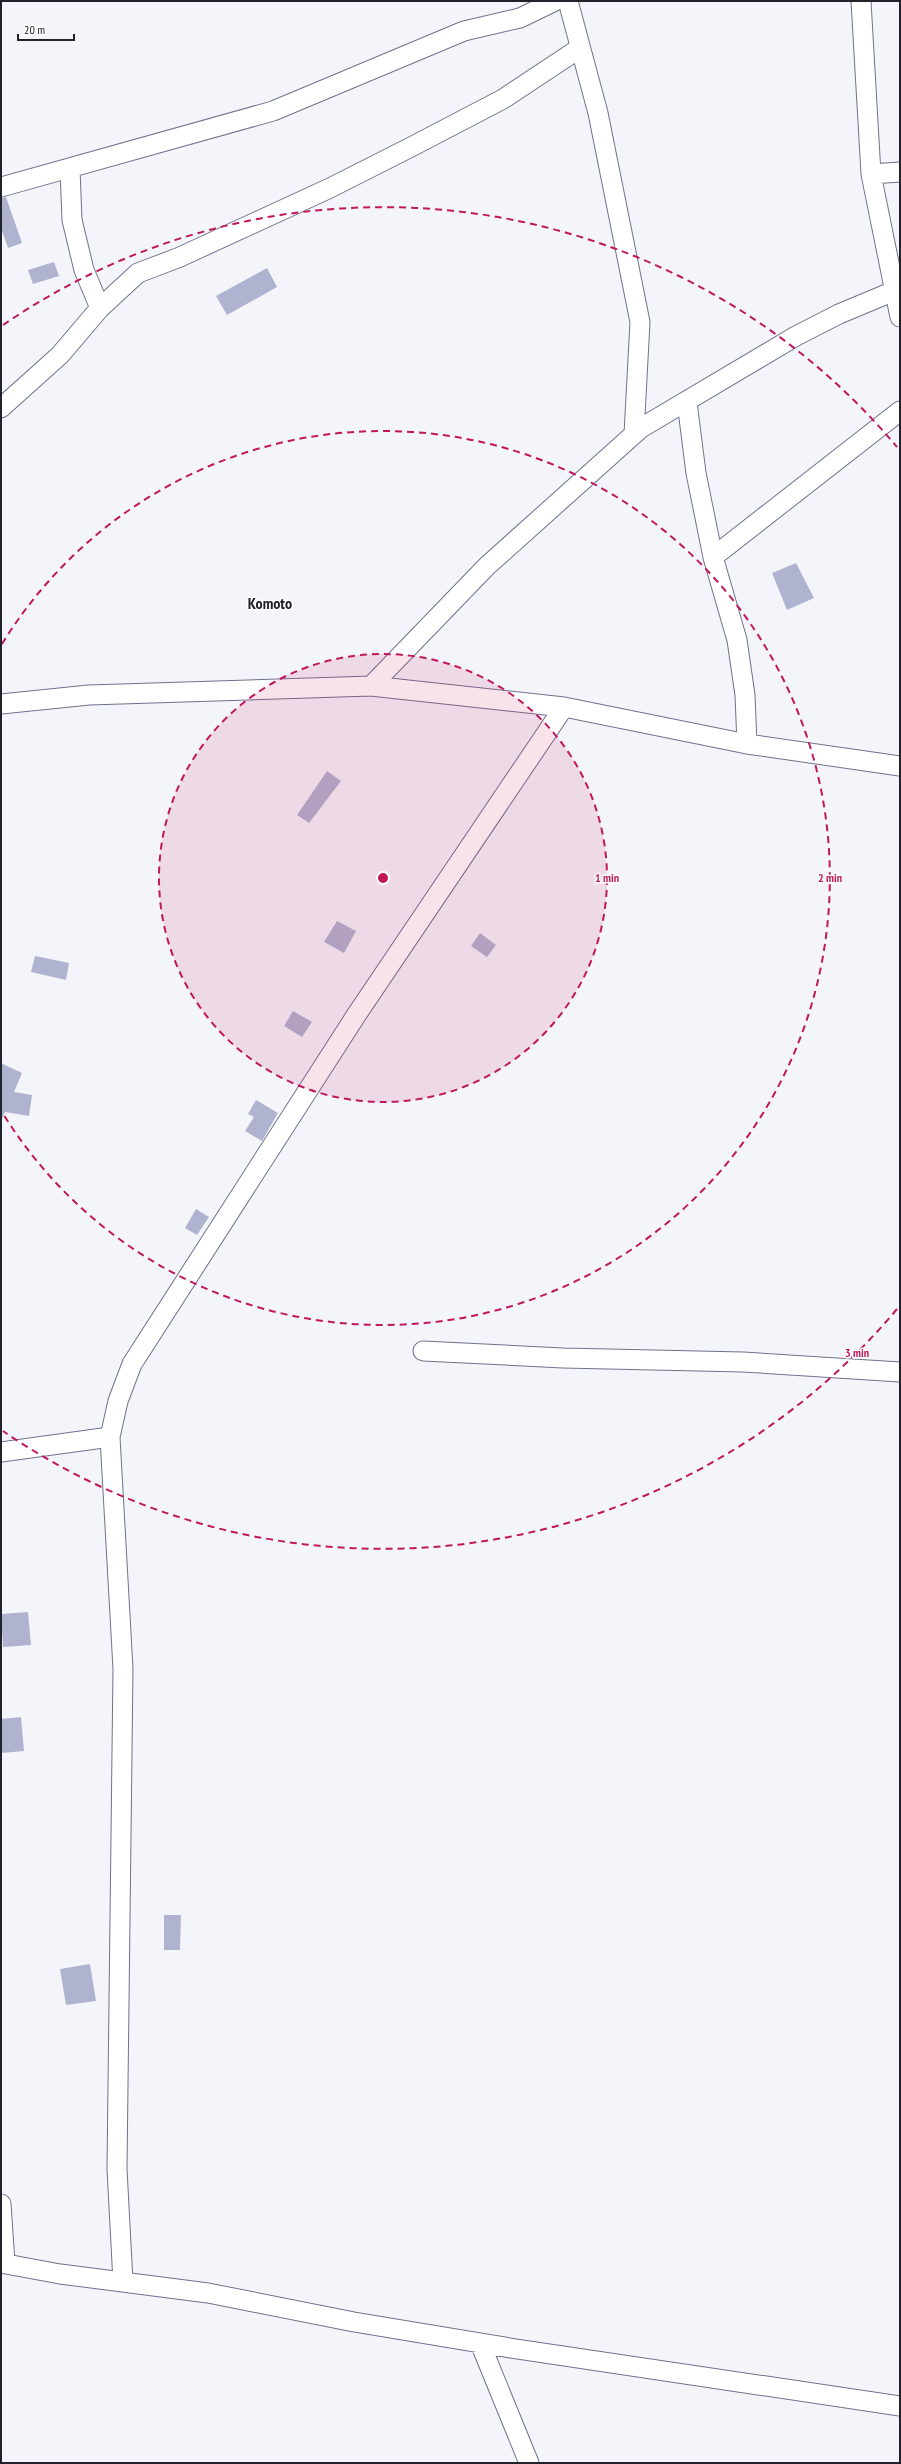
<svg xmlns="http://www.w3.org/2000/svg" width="901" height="2464" viewBox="0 0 901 2464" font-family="'PT Sans Narrow',sans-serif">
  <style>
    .building { fill: #afb3cf }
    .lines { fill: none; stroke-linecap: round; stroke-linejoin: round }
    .minor-casing { stroke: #6f728c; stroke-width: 21 }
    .minor { stroke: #fff; stroke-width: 19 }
    .ring { fill: none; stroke: #c2185b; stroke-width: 2; stroke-dasharray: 7 5 }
    .labels { text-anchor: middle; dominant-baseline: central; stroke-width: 3; stroke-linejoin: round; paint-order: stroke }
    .quarter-label { font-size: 16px; font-weight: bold; fill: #20222c; stroke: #fff }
    .centre { fill: #c2185b; stroke: #fff; stroke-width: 2 }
    .ring-label { font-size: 12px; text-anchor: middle; font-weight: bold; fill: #c2185b; stroke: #fff; stroke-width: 3; stroke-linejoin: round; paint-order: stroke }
  </style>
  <rect width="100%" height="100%" fill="#f4f5fb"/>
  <!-- building -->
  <path class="building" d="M 6,197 L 22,243 L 8,248 L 1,228 L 1,198 Z
    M 54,262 L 59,276 L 33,284 L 28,270 Z
    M 267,268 L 277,287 L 227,315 L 216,296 Z
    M 796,563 L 814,598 L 787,610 L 772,573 Z
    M 327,771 L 341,781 L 309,823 L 297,815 Z
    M 337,921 L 356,931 L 344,953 L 324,942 Z
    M 480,933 L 496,945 L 487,957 L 471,946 Z
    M 35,956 L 69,963 L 66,980 L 31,972 Z
    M 293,1011 L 312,1022 L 302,1037 L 284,1026 Z
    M 1,1063 L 22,1073 L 14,1092 L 32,1095 L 29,1116 L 5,1112 L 1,1121 Z
    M 256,1100 L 278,1113 L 262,1141 L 245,1131 L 254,1117 L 248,1114 Z
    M 196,1209 L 209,1217 L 197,1235 L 185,1228 Z
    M 28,1612 L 31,1645 L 3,1647 L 1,1614 Z
    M 21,1717 L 24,1751 L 1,1753 L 1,1719 Z
    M 164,1915 L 181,1915 L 180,1950 L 164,1950 Z
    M 90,1964 L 96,2001 L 66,2005 L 60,1969 Z"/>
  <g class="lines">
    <defs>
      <path id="minor" d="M 568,1 L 598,113 L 640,322 L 634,434
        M 861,1 L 871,174 L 900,317
        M 70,169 L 72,220 L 84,270 L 100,308
        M 871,174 L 900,172
        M 1,187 L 273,111 L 464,31 L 520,18 L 555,1
        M 687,402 L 696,473 L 713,557 L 737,640 L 745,695 L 747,744
        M 1,408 L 60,355 L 100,308 L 138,273 L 180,257 L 330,188 L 413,146 L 503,99 L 580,48
        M 713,557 L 900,411
        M 371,686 L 487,566 L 641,428 L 796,336 L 839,314 L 894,291
        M 1,704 L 89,695 L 371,686 L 564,707 L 747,744 L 900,766
        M 423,1351 L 563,1358 L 743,1362 L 900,1372
        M 1,1452 L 110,1437
        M 1,2204 L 5,2263
        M 1,2263 L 60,2274 L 208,2293 L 354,2322 L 510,2348 L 900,2406
        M 123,2282 L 117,2169 L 123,1669 L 110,1437 L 118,1401 L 132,1364 L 355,1017 L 564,707
        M 480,2343 L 529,2463"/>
    </defs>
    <!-- minor casing -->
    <use href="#minor" class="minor-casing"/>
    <!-- minor -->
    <use href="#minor" class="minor"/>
  </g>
  <!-- distance rings -->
  <circle cx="383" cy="878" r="224" fill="#c2185b" fill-opacity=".12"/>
  <g class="ring">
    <circle cx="383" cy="878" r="224"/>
    <path d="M2 644A447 447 0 1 1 2 1112"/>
    <path d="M897 1309A671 671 0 0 1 3 1431M3 325A671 671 0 0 1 897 447"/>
  </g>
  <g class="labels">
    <!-- quarter labels -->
    <g class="quarter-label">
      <text x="270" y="603">Komoto</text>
    </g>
  </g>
  <circle cx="383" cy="878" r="6" class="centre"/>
  <g class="ring-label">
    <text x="607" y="882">1 min</text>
    <text x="830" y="882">2 min</text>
    <text x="857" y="1357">3 min</text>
  </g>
  <!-- border -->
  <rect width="901" height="2464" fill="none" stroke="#20222c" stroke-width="4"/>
  <!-- scale -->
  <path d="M18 34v6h56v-6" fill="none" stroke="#20222c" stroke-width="2"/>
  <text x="24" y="34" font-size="12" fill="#20222c" stroke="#ffffff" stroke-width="3" paint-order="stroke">20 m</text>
</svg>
